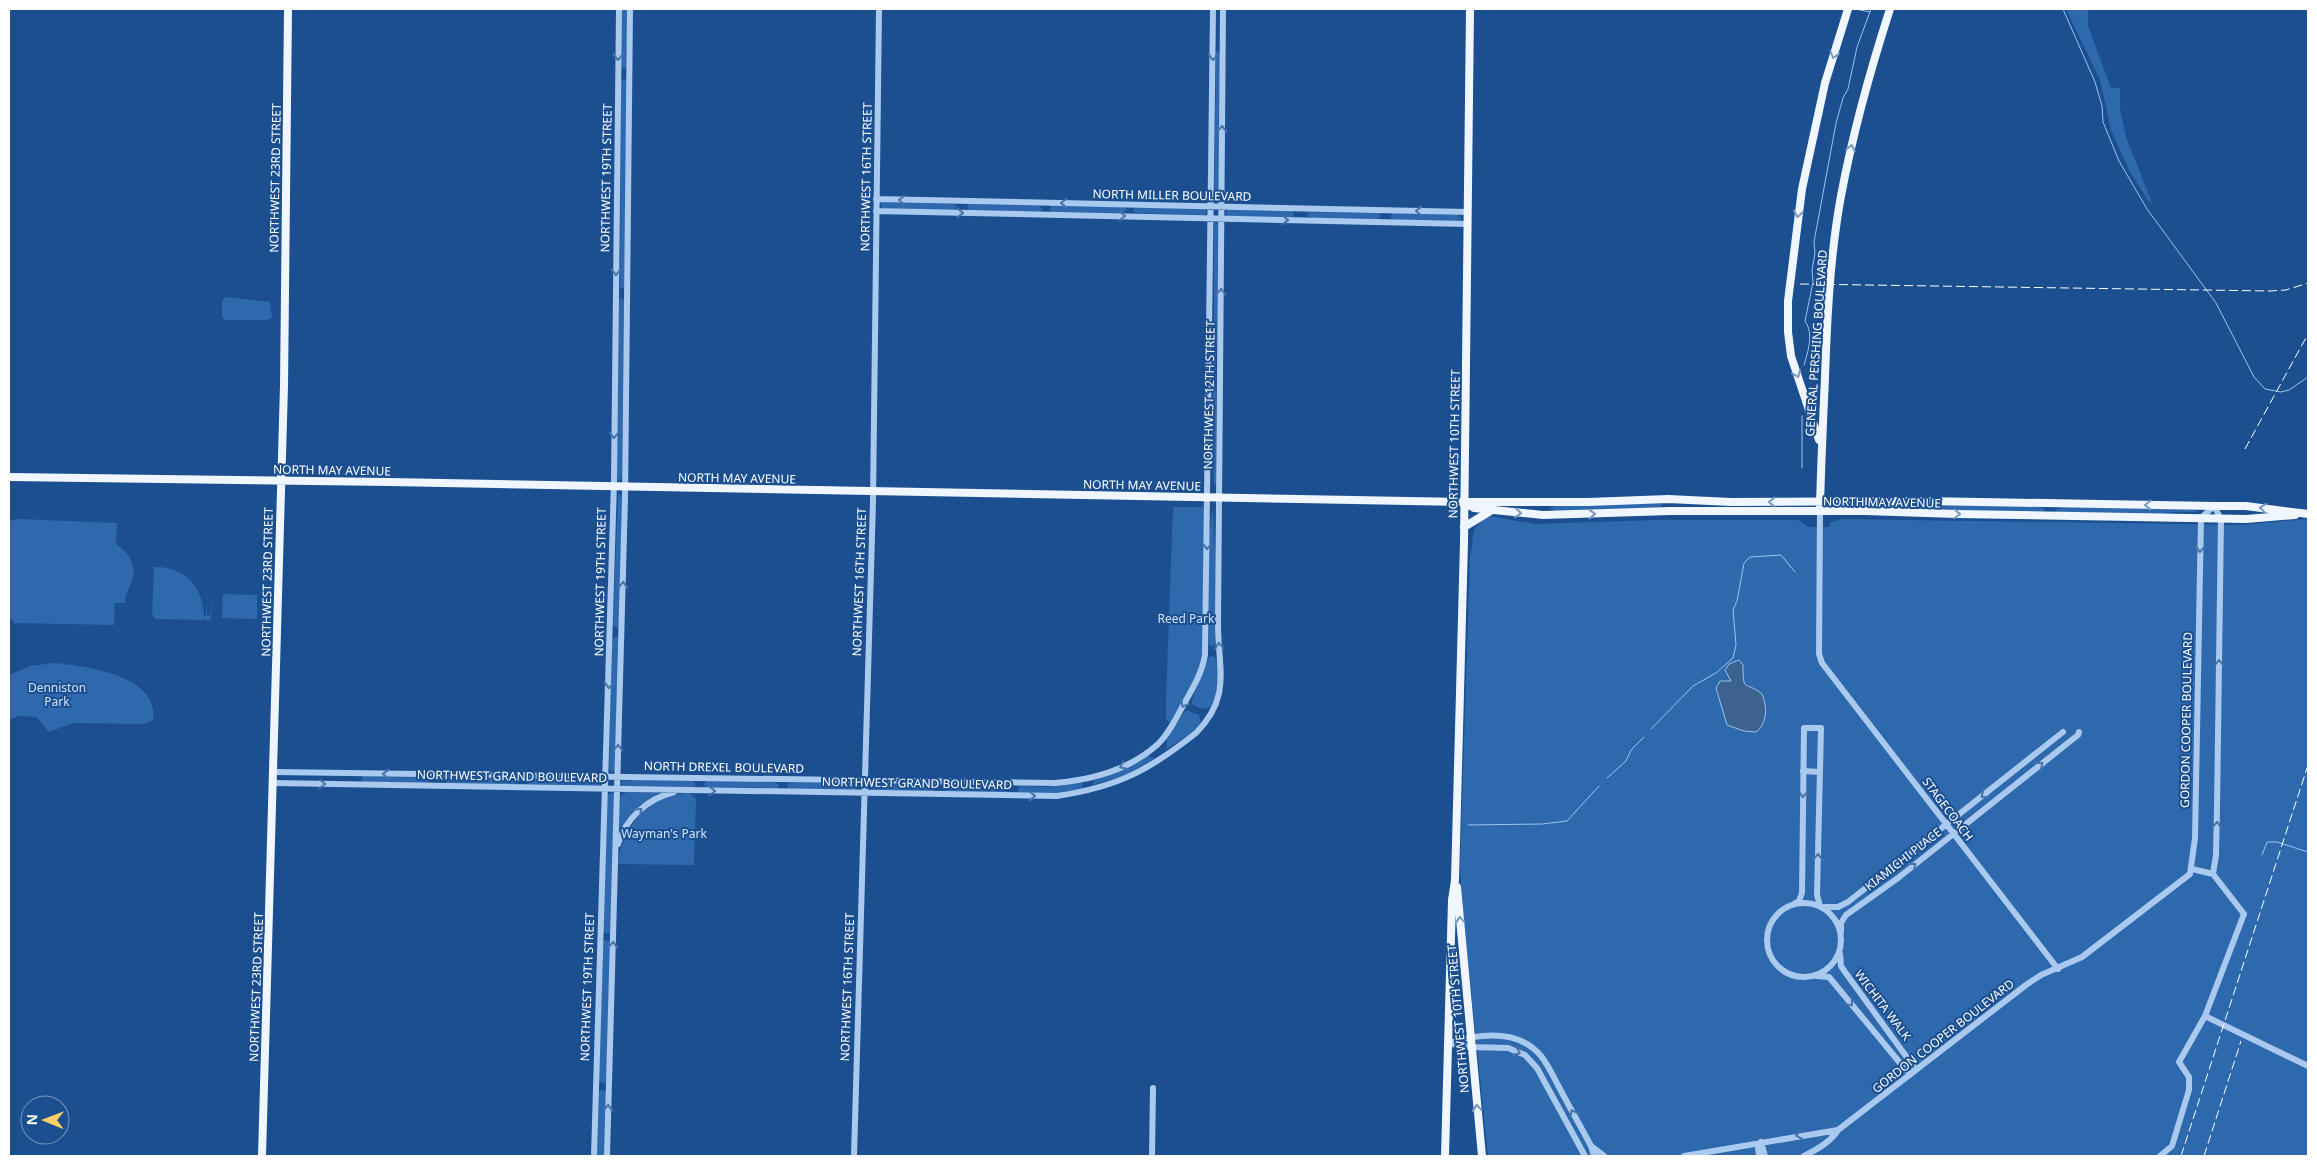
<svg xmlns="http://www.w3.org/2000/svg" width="2317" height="1165" viewBox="0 0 2317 1165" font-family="'Noto Sans',sans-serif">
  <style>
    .green { fill: #2e69ad }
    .water { fill: #3c6290; stroke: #9cc4f0 }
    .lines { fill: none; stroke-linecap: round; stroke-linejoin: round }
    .stream { stroke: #9cc4f0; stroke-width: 1 }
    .minor { stroke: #a9c9ee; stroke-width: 6 }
    .major { stroke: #f0f6ff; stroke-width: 8 }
    .rail { stroke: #fff; stroke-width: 1; stroke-dasharray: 9 4; stroke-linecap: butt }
    .oneway { stroke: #7b9ac1 }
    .oneway2 { stroke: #4674ac }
    .labels { text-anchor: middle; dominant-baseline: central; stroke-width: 4; stroke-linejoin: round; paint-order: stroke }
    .street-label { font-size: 12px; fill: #fff; stroke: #1b4f8f }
    .park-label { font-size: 12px; fill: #cfe3fa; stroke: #1b4f8f }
  </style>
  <rect width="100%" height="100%" fill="#1b4f8f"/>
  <!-- green -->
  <path class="green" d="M 621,9 L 628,9 L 627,67 L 624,69 L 621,68 Z
    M 2066,9 L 2088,9 L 2088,26 L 2111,88 L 2120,88 L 2120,108 L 2126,137 L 2152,203 L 2149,202 L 2129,170 L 2111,130 L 2100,80 Z
    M 1218,51 L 1220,53 L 1219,201 L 1217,203 L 1214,201 L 1216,53 Z
    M 624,79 L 627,80 L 625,287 L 620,289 L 621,80 Z
    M 881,202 L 954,204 L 957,207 L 954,210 L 881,208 Z
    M 969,204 L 1040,206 L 1042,209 L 1041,212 L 968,210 L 967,207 Z
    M 1051,206 L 1125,207 L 1127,210 L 1123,213 L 1052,212 L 1049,209 Z
    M 1136,207 L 1205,209 L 1207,213 L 1204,215 L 1135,213 L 1133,210 Z
    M 1228,209 L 1292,211 L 1294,215 L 1293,217 L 1227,216 L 1226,212 Z
    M 1309,212 L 1378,213 L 1381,216 L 1378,219 L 1310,218 L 1307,215 Z
    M 1393,213 L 1458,215 L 1462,218 L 1459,221 L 1393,220 L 1390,217 Z
    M 1214,222 L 1218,224 L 1217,344 L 1214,346 Z
    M 225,297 L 270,302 L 272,318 L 267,320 L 225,320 L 222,317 L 222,302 Z
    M 621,298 L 624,300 L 622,478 L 619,481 L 616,478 L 618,300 Z
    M 1216,354 L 1216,482 L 1214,488 L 1212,427 L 1213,355 Z
    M 618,494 L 622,495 L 619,625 L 616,628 L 613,625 Z
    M 1662,503 L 1662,506 L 1654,509 L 1556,512 L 1549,508 L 1558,505 Z
    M 1889,504 L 2040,507 L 2045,510 L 2041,513 L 1834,507 Z
    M 1173,507 L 1202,507 L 1204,509 L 1202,656 L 1198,673 L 1173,720 L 1169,722 L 1166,719 L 1166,700 Z
    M 1213,507 L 1216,570 L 1215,645 L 1212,647 L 1209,645 L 1209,535 Z
    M 2063,507 L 2192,509 L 2198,512 L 2173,512 L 2153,516 L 2059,514 L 2055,510 Z
    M 1489,516 L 1535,524 L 1656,520 L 1798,520 L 1809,527 L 1829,527 L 1831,522 L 1843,519 L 2241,525 L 2308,519 L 2308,1156 L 1488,1156 L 1462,903 L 1460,865 L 1470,558 C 1475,537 1468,528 1489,516 Z
    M 19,519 L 117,523 L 116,544 C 129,552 137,566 132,581 C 129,590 125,593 125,603 L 115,603 L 114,625 L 13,623 L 13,620 L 9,619 L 9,521 Z
    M 154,567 C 184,566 203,586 204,616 L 206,616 L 207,594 L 207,616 L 210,615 L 212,596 L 211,621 L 204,620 L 204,617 L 203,620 L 156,619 L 152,614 Z
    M 223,594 L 257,595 L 257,619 L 222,618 Z
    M 616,637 L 618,638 L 615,770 L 611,772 L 609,768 L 612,640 Z
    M 1213,656 L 1216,659 C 1220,676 1218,691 1211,707 L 1202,709 L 1192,704 C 1191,697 1206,666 1209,657 Z
    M 54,663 C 85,666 160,675 153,720 L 145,724 L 73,723 L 49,732 L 37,717 L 19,716 L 10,719 L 9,675 L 30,666 Z
    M 1186,710 L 1199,715 L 1201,723 L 1192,733 L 1167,749 L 1167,738 Z
    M 1148,756 L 1155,758 L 1126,775 L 1092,785 L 1095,780 L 1127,768 Z
    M 363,776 L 428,778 L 430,780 L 428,783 L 363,782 L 361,779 Z
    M 447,778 L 517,779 L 519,782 L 517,784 L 447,783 L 444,779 Z
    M 529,779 L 599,780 L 601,782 L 599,785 L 530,784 L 527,783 Z
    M 638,780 L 693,781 L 696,784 L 694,787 L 623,786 L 621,783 L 622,781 Z
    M 707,781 L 775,782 L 779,786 L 777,788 L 705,787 L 704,784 Z
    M 790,783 L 856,783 L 859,787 L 856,790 L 788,789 L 787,784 Z
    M 1081,783 L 1083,785 L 1082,789 L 1063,793 L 1020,793 L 1017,791 L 1020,786 L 1045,787 Z
    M 873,784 L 932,785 L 935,789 L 933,791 L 871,790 L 870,786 Z
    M 947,785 L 1006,786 L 1009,789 L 1007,792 L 947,792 L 944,789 Z
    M 626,792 L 660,793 L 619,833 L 620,797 Z
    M 611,793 L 615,795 L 610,934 L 603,932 L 607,796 Z
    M 690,793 L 696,799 L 694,865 L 618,864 C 622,825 650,793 690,793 Z
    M 604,940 L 612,942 L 607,1082 L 605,1084 L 599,1081 L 603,942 Z
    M 601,1090 L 607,1091 L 605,1156 L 597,1156 L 598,1091 Z"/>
  <!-- water -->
  <path class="water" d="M 1739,660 L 1743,665 C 1743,694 1745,680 1762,694 C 1767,707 1768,722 1756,732 L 1744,731 L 1727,725 L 1716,688 L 1720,681 L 1731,681 L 1725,670 L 1729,664 Z"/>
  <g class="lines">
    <!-- stream -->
    <path class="stream" d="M 1834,9 L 1837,9
      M 1856,9 L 1870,12
      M 2063,9 L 2095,82 L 2102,106 L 2103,122 L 2119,161 L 2147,209 L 2216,303 L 2254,377 L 2265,389 L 2281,392 L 2289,390 L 2308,377
      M 1804,365 C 1808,351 1814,334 1805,321 L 1813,282 L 1812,270 L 1815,253 L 1814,242 L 1836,123 L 1843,98 L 1848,89 L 1857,47 L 1871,9
      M 1802,416 L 1802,468
      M 1651,729 L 1693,686 L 1716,673 L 1733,658 L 1736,645 L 1733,610 L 1737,601 L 1744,563 L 1750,557 L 1781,555 L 1795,572
      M 1607,778 L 1626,761 L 1631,750 L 1644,737
      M 1468,825 L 1542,824 L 1567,821 L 1599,786
      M 2262,855 L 2267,842 L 2277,842 L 2308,852"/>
    <!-- minor -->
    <path class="minor" d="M 876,199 L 1468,212
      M 876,211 L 1468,224
      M 1820,511 L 1819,654 L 1822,663 L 2058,969
      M 1803,771 L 1820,772
      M 274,772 L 1055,783 C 1091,780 1129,770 1157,745 C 1169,734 1176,718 1184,704 C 1193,688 1202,673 1205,655 L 1213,9
      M 273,783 L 1057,796 C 1117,787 1148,771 1196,733 C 1232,696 1218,669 1218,624 L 1223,9
      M 618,844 C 626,818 647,799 674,792
      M1767 940a37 37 0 1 1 74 0a37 37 0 1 1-74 0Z
      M 1794,904 L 1799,901 L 1802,893 L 1804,728 L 1821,728 L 1817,895 L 1820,906
      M 1824,907 L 1838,907 L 1848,902 L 2063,732
      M 1841,932 L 1841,923 L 1846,915 L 1898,878 L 2078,735 L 2079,732
      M 1840,954 L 1841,966 L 1845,972 L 1916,1070
      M 1817,976 L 1829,977 L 1910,1075
      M 2205,1016 L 2308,1066
      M 1448,1043 C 1478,1034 1518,1028 1541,1056 C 1549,1066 1554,1078 1560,1089 C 1570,1108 1581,1127 1591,1146 L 1594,1156
      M 1452,1044 L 1471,1047 L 1508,1048 L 1525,1055 L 1537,1068 L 1585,1156
      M 1761,1142 L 1765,1156
      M 1591,1146 L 1604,1156
      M 594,1156 L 614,481 L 619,9
      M 607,1156 L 625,498 L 630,9
      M 854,1156 L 873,501 L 879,9
      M 1152,1156 L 1153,1088
      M 1684,1156 L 1838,1130
      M 1759,1156 L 1758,1148 L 1761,1142
      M 1804,1156 C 1816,1150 1831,1142 1838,1130 L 2026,985 L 2041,975 L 2082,957 L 2190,874 L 2195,838 L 2201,518 L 2214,506 L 2221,519 L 2217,808 L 2216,855 L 2213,874
      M 2160,1156 L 2172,1146 L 2189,1090 L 2189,1077 L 2179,1062 L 2205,1016 L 2244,914 L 2213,874 L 2192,869"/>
    <!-- major -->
    <path class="major" d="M 1819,440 L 1791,356 L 1788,332 L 1788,301 L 1802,189 L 1825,83 L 1848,9
      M 9,477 L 389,482 L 1464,502 L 1588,502 L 1668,499 L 1731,502 L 1925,501 L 2214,506 L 2246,506 L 2308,514
      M 1464,502 L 1474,508 L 1543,515 L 1670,511 L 1865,511 L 1957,514 L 2246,519 L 2295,515
      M 1820,507 C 1821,464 1823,421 1825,378 C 1827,317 1830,256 1841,196 C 1853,132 1870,71 1890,9
      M 1464,527 L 1492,510
      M 1457,887 L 1482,1156
      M 262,1156 L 284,386 L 288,9
      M 1445,1156 L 1452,900 L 1455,880 L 1464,542 L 1470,9"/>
    <!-- rail -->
    <path class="rail" d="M 1800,284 L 2270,291 L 2286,290 L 2308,283
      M 2245,449 L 2308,334
      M 2181,1156 L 2308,765
      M 2204,1156 L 2241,1041"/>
  </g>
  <!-- one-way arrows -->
  <defs><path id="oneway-chevron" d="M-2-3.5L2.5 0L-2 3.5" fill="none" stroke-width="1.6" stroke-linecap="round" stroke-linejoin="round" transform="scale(1.25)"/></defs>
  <g class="oneway">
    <use href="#oneway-chevron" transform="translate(1834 55) rotate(107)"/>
    <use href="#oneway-chevron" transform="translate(1851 148) rotate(-78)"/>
    <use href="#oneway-chevron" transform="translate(1798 214) rotate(99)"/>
    <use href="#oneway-chevron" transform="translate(1797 374) rotate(68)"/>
    <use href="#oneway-chevron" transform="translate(1772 502) rotate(180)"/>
    <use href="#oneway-chevron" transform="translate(2148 505) rotate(-179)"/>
    <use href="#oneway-chevron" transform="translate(2263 508) rotate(-174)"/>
    <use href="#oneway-chevron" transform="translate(1518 513) rotate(6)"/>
    <use href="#oneway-chevron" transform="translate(1592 514) rotate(-2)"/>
    <use href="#oneway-chevron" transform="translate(1957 514) rotate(2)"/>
    <use href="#oneway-chevron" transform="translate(1460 920) rotate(-95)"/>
    <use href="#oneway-chevron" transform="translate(1477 1108) rotate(-95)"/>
  </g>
  <g class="oneway2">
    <use href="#oneway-chevron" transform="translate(618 57) rotate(91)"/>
    <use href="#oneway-chevron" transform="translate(1213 57) rotate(91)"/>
    <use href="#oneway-chevron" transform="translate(1222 129) rotate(-89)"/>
    <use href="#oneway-chevron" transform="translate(902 200) rotate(-179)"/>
    <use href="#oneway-chevron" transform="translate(1064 203) rotate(-179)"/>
    <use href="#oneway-chevron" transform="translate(1419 211) rotate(-179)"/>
    <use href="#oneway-chevron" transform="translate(960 213) rotate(1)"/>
    <use href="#oneway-chevron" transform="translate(1122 216) rotate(1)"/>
    <use href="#oneway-chevron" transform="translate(1285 220) rotate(2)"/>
    <use href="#oneway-chevron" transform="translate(616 272) rotate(91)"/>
    <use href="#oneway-chevron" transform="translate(1221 292) rotate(-90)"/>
    <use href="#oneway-chevron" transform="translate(614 435) rotate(91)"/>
    <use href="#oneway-chevron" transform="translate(1207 546) rotate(91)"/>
    <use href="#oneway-chevron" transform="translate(2200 549) rotate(91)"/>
    <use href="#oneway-chevron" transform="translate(623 585) rotate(-88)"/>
    <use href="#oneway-chevron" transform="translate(1219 646) rotate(-94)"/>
    <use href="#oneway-chevron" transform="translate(2219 663) rotate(-90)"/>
    <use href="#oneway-chevron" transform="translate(609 685) rotate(92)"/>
    <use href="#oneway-chevron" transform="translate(1184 704) rotate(119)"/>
    <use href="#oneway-chevron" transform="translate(618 748) rotate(-88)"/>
    <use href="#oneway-chevron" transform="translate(2040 765) rotate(-38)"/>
    <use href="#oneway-chevron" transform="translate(1123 766) rotate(155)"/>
    <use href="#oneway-chevron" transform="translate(386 774) rotate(-179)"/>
    <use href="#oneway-chevron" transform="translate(322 784) rotate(1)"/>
    <use href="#oneway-chevron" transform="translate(712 791) rotate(1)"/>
    <use href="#oneway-chevron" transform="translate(1803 794) rotate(91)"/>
    <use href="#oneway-chevron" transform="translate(1984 795) rotate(142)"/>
    <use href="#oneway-chevron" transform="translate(1032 796) rotate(1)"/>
    <use href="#oneway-chevron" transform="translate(639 811) rotate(-42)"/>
    <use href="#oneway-chevron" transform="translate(2217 825) rotate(-89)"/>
    <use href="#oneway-chevron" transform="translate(1818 857) rotate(-89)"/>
    <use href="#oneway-chevron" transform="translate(1913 866) rotate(-38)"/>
    <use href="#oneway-chevron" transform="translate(613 945) rotate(-88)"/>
    <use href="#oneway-chevron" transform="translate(1850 1003) rotate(50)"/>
    <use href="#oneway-chevron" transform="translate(1517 1052) rotate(23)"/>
    <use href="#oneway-chevron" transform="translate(608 1108) rotate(-88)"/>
    <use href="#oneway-chevron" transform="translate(1573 1113) rotate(-119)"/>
    <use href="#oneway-chevron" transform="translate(1799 1135) rotate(170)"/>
  </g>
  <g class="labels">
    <!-- street labels -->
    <g class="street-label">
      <text transform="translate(866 177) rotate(-89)">NORTHWEST 16TH STREET</text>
      <text transform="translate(275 178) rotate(-89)">NORTHWEST 23RD STREET</text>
      <text transform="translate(606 178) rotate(-89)">NORTHWEST 19TH STREET</text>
      <text transform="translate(1172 195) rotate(1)">NORTH MILLER BOULEVARD</text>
      <text transform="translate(1816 343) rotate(-86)">GENERAL PERSHING BOULEVARD</text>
      <text transform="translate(1209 395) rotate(-89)">NORTHWEST 12TH STREET</text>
      <text transform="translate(1454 444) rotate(-89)">NORTHWEST 10TH STREET</text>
      <text transform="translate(332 470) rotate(1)">NORTH MAY AVENUE</text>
      <text transform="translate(737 478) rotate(1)">NORTH MAY AVENUE</text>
      <text transform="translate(1142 485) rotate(1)">NORTH MAY AVENUE</text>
      <text transform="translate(1882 502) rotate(1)">NORTH MAY AVENUE</text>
      <text transform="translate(267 582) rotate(-89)">NORTHWEST 23RD STREET</text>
      <text transform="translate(600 582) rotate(-89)">NORTHWEST 19TH STREET</text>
      <text transform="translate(859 582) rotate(-88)">NORTHWEST 16TH STREET</text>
      <text transform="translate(2186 720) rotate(-89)">GORDON COOPER BOULEVARD</text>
      <text transform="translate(724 767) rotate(1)">NORTH DREXEL BOULEVARD</text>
      <text transform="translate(512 776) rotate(1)">NORTHWEST GRAND BOULEVARD</text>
      <text transform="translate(917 783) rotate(1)">NORTHWEST GRAND BOULEVARD</text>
      <text transform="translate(1948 809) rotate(53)">STAGECOACH</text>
      <text transform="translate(1903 859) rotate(-38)">KIAMICHI PLACE</text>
      <text transform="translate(256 987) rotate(-88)">NORTHWEST 23RD STREET</text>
      <text transform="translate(587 987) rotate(-88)">NORTHWEST 19TH STREET</text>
      <text transform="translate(847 987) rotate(-88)">NORTHWEST 16TH STREET</text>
      <text transform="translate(1883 1005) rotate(53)">WICHITA WALK</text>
      <text transform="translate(1458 1019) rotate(-95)">NORTHWEST 10TH STREET</text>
      <text transform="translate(1943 1036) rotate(-38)">GORDON COOPER BOULEVARD</text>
    </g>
    <!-- park labels -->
    <g class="park-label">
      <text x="1186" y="618">Reed Park</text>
      <text x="57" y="687">Denniston<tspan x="57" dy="14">Park</tspan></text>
      <text x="664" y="833">Wayman's Park</text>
    </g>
  </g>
  <!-- border -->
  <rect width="2317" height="1165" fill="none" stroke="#ffffff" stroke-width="20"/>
  <!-- north arrow -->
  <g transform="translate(45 1120) rotate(271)"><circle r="24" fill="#1b4f8f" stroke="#7695bc"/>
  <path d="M0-4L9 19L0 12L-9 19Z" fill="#ffd166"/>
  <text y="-8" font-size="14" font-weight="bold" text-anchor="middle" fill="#ffffff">N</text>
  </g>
</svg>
